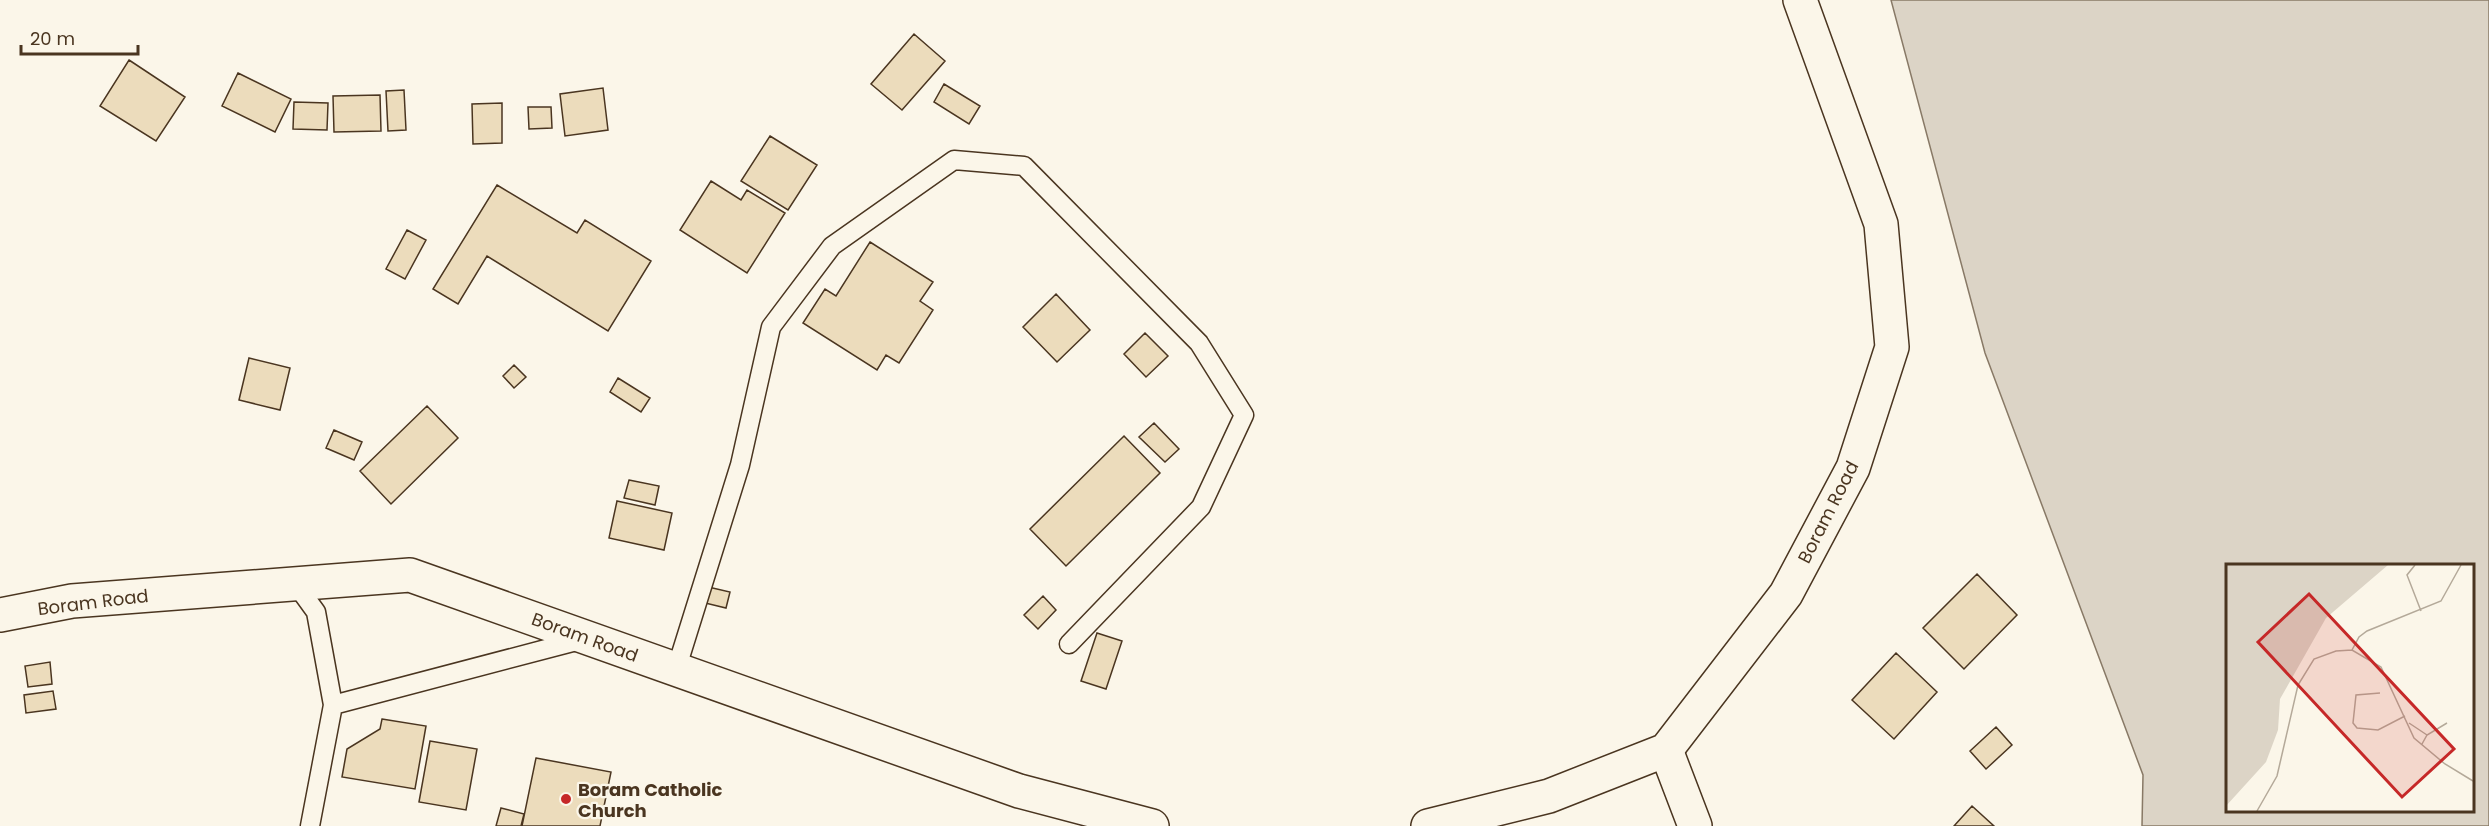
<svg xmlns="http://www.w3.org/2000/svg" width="2489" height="826" viewBox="0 0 2489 826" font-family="Poppins,sans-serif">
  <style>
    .water { fill: #dcd4c6; stroke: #887966; stroke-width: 1.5; fill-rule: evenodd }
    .building { fill: #ecdcbc; stroke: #4a3520; stroke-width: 1.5 }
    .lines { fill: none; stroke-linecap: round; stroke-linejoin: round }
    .service-casing { stroke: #4a3520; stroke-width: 21 }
    .minor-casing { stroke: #4a3520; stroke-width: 36 }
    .tertiary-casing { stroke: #4a3520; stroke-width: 36 }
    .service { stroke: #fbf6e9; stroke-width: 18 }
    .minor { stroke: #fbf6e9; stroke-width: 33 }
    .tertiary { stroke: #fbf6e9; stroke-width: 33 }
    .poi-dot { fill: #c62828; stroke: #fbf6e9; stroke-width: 2 }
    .labels { text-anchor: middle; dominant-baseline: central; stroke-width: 4.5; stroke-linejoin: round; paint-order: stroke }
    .street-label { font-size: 18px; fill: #4a3520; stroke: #fbf6e9 }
    .poi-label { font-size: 18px; font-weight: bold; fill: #4a3520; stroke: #fbf6e9; text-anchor: start }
    .inset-road { fill: none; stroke: #b4a999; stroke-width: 1.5 }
    .view { fill: #c62828; fill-opacity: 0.15; stroke: #c62828; stroke-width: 3 }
    .inset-edge { fill: none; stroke: #4a3520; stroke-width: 3 }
  </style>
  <rect width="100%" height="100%" fill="#fbf6e9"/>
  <!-- water -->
  <path class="water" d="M 1891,0 L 2489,0 L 2489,826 L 2142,826 L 2143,775 L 1985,353 ZM 2228,565 L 2472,565 L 2472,810 L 2228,810 Z"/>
  <!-- building -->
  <path class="building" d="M 914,34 L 945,61 L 902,110 L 871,84 Z
    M 129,60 L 185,97 L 156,141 L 100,106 Z
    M 238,73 L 291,99 L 275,132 L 222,106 Z
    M 944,84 L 980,106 L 969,124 L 934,102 Z
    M 603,88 L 608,130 L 565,136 L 560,94 Z
    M 404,90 L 406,130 L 388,131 L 386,91 Z
    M 380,95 L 381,131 L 334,132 L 333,96 Z
    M 294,102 L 328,103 L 327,130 L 293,129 Z
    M 502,103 L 502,143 L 473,144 L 472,104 Z
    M 528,107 L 551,107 L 552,128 L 529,129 Z
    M 770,136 L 817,165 L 788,210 L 741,181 Z
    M 711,181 L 741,200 L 747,190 L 785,213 L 747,273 L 680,230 Z
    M 497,185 L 577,233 L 585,220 L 651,261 L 608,331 L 487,256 L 458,304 L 433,289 Z
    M 407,230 L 426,240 L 405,279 L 386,269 Z
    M 870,242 L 933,282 L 920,301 L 933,310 L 899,363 L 886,355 L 877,370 L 803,323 L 825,289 L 836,296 Z
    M 1056,294 L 1090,330 L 1057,362 L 1023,327 Z
    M 1145,333 L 1168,356 L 1146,377 L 1124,354 Z
    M 249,358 L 290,368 L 280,410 L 239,400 Z
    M 514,365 L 526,377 L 514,388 L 503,376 Z
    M 618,378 L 650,398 L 641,412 L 610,392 Z
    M 427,406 L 458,438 L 391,504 L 360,471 Z
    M 1154,423 L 1179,449 L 1165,462 L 1139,437 Z
    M 334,430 L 362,442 L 354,460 L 326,448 Z
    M 1124,436 L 1160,473 L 1066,566 L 1030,529 Z
    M 629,480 L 659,486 L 655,505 L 624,498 Z
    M 617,501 L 672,513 L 664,550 L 609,538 Z
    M 1977,574 L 2017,615 L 1964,669 L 1923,628 Z
    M 704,586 L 730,592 L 726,608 L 701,602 Z
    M 1043,596 L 1056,610 L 1038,629 L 1024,615 Z
    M 1097,633 L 1122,641 L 1106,689 L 1081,681 Z
    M 1896,653 L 1937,692 L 1894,739 L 1852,700 Z
    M 50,662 L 52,684 L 28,687 L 25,666 Z
    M 53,691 L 56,709 L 26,713 L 24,695 Z
    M 382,719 L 426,726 L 415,789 L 342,777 L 347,749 L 380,729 Z
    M 1996,727 L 2012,745 L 1986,769 L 1970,751 Z
    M 430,741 L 477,749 L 466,810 L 419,802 Z
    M 536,758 L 611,772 L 600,826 L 522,826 Z
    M 1972,806 L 1994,826 L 1954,826 Z
    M 501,808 L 524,814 L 521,826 L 496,826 Z"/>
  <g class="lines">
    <defs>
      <path id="service" d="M 295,583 L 316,612 L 333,705 L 310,826
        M 676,670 L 740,465 L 771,327 L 832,246 L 954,160 L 1024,166 L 1199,343 L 1244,415 L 1201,507 L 1069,644
        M 333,705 L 584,639"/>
      <path id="minor" d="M 1666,750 L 1695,826"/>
      <path id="tertiary" d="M 0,615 L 72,601 L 410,575 L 1019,791 L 1152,826
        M 1428,826 L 1549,796 L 1666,750 L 1786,594 L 1853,468 L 1892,347 L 1881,224 L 1800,0"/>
    </defs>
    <!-- service casing -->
    <use href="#service" class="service-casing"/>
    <!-- minor casing -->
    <use href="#minor" class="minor-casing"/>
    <!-- tertiary casing -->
    <use href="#tertiary" class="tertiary-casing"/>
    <!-- service -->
    <use href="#service" class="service"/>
    <!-- minor -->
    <use href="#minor" class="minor"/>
    <!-- tertiary -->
    <use href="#tertiary" class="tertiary"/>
  </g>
  <!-- markers -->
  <circle class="poi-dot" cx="566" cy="799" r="6"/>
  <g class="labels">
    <!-- street labels -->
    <g class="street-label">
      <text transform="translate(1828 512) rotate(-63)">Boram Road</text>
      <text transform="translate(93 602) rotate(-7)">Boram Road</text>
      <text transform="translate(585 637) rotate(20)">Boram Road</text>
    </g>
    <!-- poi labels -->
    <g class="poi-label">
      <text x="578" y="789">Boram Catholic<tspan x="578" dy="21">Church</tspan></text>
    </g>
  </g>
  <!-- overview -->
  <g transform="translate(2226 564)">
    <rect width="248" height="248" fill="#fbf6e9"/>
    <path d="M 0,1 L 162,1 L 100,54 L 54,135 L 52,166 L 40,198 L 0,242 Z" fill="#dcd4c6"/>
    <path class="inset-road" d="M 189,1 L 181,11 L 195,47M 126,86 L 133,73 L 141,67 L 215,37 L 235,1M 154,129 L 130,131 L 127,159 L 131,164 L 152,166 L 179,152M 183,159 L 201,171M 196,180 L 201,171 L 221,159M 31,247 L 51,212 L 72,121 L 88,95 L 110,87 L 126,86 L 155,103 L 188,174 L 219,200 L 247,217"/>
    <path class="view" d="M 83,30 L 228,185 L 176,233 L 32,78 Z"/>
    <rect width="248" height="248" class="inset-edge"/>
  </g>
  <!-- scale -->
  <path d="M21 45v9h117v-9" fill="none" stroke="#4a3520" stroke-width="3"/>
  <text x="30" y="45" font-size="18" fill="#4a3520" stroke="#fbf6e9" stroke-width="4.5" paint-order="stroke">20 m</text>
</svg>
